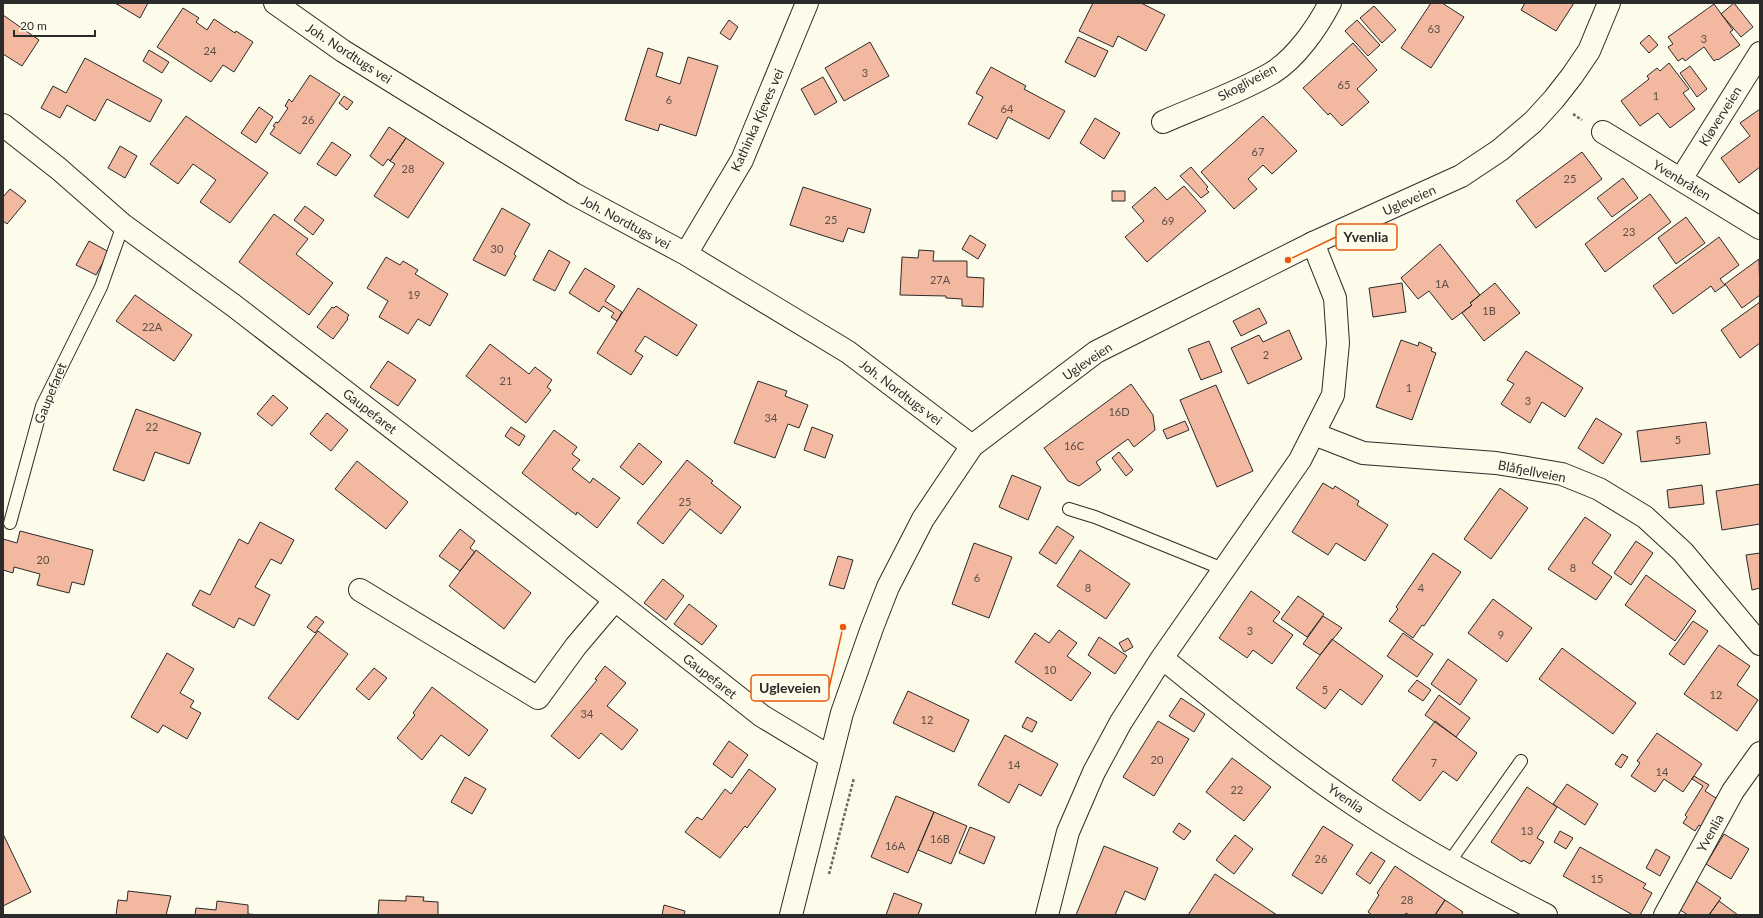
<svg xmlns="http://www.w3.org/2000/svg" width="1763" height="918" viewBox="0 0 1763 918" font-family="Lato,sans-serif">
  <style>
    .building { fill: #f2b8a0; stroke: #2b2b2b }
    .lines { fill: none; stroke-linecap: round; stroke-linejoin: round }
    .lane-casing { stroke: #2b2b2b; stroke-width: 14 }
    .street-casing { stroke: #2b2b2b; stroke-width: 24 }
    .secondary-casing { stroke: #2b2b2b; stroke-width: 24 }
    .path { stroke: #6a6964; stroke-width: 2.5; stroke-dasharray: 3 2; stroke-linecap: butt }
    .lane { stroke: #fdfbea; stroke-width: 12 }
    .street { stroke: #fdfbea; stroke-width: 22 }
    .secondary { stroke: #fdfbea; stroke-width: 22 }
    .labels { text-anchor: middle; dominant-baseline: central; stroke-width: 3; stroke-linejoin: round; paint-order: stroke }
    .number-label { font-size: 11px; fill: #5d4e48 }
    .street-label { font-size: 13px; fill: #2b2b2b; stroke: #fdfbea }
    .leader { fill: none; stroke: #e8590c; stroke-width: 1.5 }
    .callout-dot { fill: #e8590c; stroke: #fdfbea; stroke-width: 1.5 }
    .callout { fill: #fdfbea; stroke: #e8590c; stroke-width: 1.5 }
    .callout-label { font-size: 14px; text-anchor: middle; font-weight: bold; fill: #2b2b2b }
  </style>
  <rect width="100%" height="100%" fill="#fdfbea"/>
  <!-- building -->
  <path class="building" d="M 115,3 L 148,3 L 140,18 Z
    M 1093,3 L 1141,3 L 1165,15 L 1146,51 L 1118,36 L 1113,47 L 1079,31 Z
    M 1431,3 L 1442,3 L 1464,17 L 1431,68 L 1401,48 Z
    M 1525,3 L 1574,3 L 1556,31 L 1521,10 Z
    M 1734,3 L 1753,27 L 1741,37 L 1721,14 Z
    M 1714,4 L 1733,30 L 1730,32 L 1740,45 L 1718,60 L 1717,59 L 1714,61 L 1704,47 L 1685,61 L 1683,58 L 1678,61 L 1668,47 L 1673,44 L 1668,37 Z
    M 1374,6 L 1396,30 L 1382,43 L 1360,18 Z
    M 183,8 L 199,18 L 196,22 L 207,30 L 214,19 L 235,33 L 236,31 L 253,42 L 234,72 L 223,65 L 211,82 L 157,47 Z
    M 3,15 L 39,40 L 22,66 L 3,54 Z
    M 729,20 L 738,27 L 730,40 L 720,33 Z
    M 1357,20 L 1380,45 L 1368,56 L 1345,31 Z
    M 1649,35 L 1658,45 L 1649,53 L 1640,43 Z
    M 1078,37 L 1108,51 L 1095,77 L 1065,62 Z
    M 870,42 L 889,76 L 844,101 L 825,68 Z
    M 1353,43 L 1377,70 L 1357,89 L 1369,102 L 1342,126 L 1330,113 L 1328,115 L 1303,88 Z
    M 648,48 L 663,53 L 656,76 L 680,84 L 688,57 L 718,66 L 696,136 L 660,124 L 658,131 L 625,120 Z
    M 149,50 L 169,62 L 162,73 L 143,61 Z
    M 85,58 L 162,100 L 150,122 L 107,99 L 95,121 L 67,105 L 60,118 L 41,108 L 53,86 L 66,93 Z
    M 1669,63 L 1689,89 L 1683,93 L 1695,109 L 1670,128 L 1658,113 L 1640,126 L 1621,101 L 1649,79 L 1647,76 L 1657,68 L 1660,71 Z
    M 1690,66 L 1707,89 L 1697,97 L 1680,73 Z
    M 991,67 L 1026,86 L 1024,89 L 1065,111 L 1049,139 L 1008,117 L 997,139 L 968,124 L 983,97 L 976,93 Z
    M 310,75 L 340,94 L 300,154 L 270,134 L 275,127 L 273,126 L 276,122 L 278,123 L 288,108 L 285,106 L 289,99 L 292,102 Z
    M 823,77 L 837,102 L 815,115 L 801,89 Z
    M 344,96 L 353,102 L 347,110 L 339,103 Z
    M 259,107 L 273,117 L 256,143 L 241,133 Z
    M 1760,109 L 1760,167 L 1739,183 L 1721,158 L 1750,136 L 1740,123 Z
    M 186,116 L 268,173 L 230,223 L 200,202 L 216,180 L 193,164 L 178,184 L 150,164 Z
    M 1263,116 L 1297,151 L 1272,174 L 1263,165 L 1248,179 L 1257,189 L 1234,209 L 1201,172 Z
    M 1095,118 L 1120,133 L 1104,159 L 1080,143 Z
    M 389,127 L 406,138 L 390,161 L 388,159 L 383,166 L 370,156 Z
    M 406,138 L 444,163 L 408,218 L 374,196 L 395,164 L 390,161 Z
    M 332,142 L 351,155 L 336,176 L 317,164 Z
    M 120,146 L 137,156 L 125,178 L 108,168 Z
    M 1582,152 L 1602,179 L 1536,228 L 1516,201 Z
    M 1191,167 L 1208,187 L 1206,189 L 1209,192 L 1201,198 L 1180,176 Z
    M 1623,178 L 1638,198 L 1612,217 L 1597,198 Z
    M 1184,186 L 1206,211 L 1147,262 L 1125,237 L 1144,221 L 1132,207 L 1155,187 L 1167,200 Z
    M 803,187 L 871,209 L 864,233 L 848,228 L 843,242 L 790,225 Z
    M 10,189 L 26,201 L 7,224 L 3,221 L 3,197 Z
    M 1112,191 L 1125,191 L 1125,201 L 1112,201 Z
    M 1650,194 L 1671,222 L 1605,272 L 1585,244 Z
    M 305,206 L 324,220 L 313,235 L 294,220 Z
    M 502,208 L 530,224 L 514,254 L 516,256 L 505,276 L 473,260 Z
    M 274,214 L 308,239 L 296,254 L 333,283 L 309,315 L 239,262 Z
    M 1686,217 L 1705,243 L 1676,264 L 1658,238 Z
    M 970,235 L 986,245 L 978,259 L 962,249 Z
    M 1719,237 L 1739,265 L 1720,279 L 1725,285 L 1715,292 L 1711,286 L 1673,314 L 1653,286 Z
    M 89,241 L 109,252 L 96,275 L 76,265 Z
    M 1440,244 L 1480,295 L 1470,303 L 1472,305 L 1452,320 L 1429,291 L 1418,299 L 1401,278 Z
    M 549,250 L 570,262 L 555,291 L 533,280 Z
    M 919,250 L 934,251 L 933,261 L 967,261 L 967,277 L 984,278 L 983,307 L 962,306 L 962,299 L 946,298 L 946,296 L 900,295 L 902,257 L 918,258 Z
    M 386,257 L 400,265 L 403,261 L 418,270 L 415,274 L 448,294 L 430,326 L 418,319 L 408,334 L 379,317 L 388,301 L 367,288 Z
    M 1759,259 L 1760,295 L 1742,308 L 1725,284 Z
    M 585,268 L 615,286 L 605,301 L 622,312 L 617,321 L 611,317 L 614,313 L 603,306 L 599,312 L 569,293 Z
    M 1402,283 L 1406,312 L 1373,317 L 1369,288 Z
    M 1495,283 L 1520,313 L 1484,341 L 1462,313 L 1472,305 L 1470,303 Z
    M 638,288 L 697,325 L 677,356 L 645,336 L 635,351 L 643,356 L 631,375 L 597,353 Z
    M 135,295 L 192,335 L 174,361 L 116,321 Z
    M 1760,302 L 1760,343 L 1740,358 L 1721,330 Z
    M 336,306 L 349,315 L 347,318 L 348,319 L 333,339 L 317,327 L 332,307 L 334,308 Z
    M 1259,308 L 1267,323 L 1241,336 L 1233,321 Z
    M 1289,330 L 1302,359 L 1248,384 L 1231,348 L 1259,335 L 1263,342 Z
    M 1401,340 L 1418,346 L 1419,342 L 1432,348 L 1431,351 L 1436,353 L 1412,420 L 1376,407 Z
    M 1209,341 L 1222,372 L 1201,380 L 1188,349 Z
    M 490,344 L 529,374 L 535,367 L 552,380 L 547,387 L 551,390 L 526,423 L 466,376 Z
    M 1526,351 L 1583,388 L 1565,417 L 1542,402 L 1530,423 L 1501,404 L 1514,384 L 1507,380 Z
    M 388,361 L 416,380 L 398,406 L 370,387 Z
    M 758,381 L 787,391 L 785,396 L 808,405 L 799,428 L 788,424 L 775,458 L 734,443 Z
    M 1131,384 L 1153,415 L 1155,430 L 1134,447 L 1128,439 L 1096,462 L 1101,470 L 1079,486 L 1068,481 L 1044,448 Z
    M 1216,385 L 1253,471 L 1217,487 L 1180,400 Z
    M 273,395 L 288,408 L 272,426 L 257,414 Z
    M 136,409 L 201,433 L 189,464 L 155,452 L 144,481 L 113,470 Z
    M 327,413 L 348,430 L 331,451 L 310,434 Z
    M 1596,418 L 1622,434 L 1603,464 L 1578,448 Z
    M 1185,421 L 1189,430 L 1167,439 L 1163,430 Z
    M 1706,422 L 1710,454 L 1641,462 L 1637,431 Z
    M 511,427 L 525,436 L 519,446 L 505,436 Z
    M 812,427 L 833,435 L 825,458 L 804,450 Z
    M 554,430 L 577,447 L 572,454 L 580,460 L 572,469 L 590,483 L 593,478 L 620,498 L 597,528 L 577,512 L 576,515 L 522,473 Z
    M 639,443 L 662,462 L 643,485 L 620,467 Z
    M 1119,452 L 1133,470 L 1126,476 L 1112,458 Z
    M 687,460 L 713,481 L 711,483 L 741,507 L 721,534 L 690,509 L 663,544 L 637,523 Z
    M 357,461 L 408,502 L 386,529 L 335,489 Z
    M 1012,475 L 1041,487 L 1028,520 L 999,507 Z
    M 1323,483 L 1333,489 L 1335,486 L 1359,501 L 1357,505 L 1388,525 L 1365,561 L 1336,543 L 1328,555 L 1292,532 Z
    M 1760,484 L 1760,524 L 1722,530 L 1716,491 Z
    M 1702,485 L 1704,504 L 1669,508 L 1667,490 Z
    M 1500,488 L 1528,508 L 1491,559 L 1464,539 Z
    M 1585,517 L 1611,535 L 1592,563 L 1612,577 L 1596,600 L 1548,569 Z
    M 260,522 L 294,540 L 281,564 L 271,559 L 255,587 L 270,595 L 254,626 L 239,618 L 234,628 L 192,605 L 200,590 L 210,595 L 239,539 L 248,544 Z
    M 1057,526 L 1074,537 L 1056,564 L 1039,553 Z
    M 460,529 L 475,541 L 470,548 L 475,552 L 460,571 L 439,556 Z
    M 20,531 L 93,550 L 84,585 L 72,582 L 69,593 L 37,585 L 40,574 L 14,567 L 13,573 L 3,570 L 3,539 L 17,543 Z
    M 1636,541 L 1653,553 L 1631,585 L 1614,573 Z
    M 974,543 L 1012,557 L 989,618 L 952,604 Z
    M 476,550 L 531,593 L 504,629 L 449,586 Z
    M 1080,550 L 1130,584 L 1106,619 L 1057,586 Z
    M 1433,553 L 1461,572 L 1424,626 L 1422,625 L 1413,638 L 1389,621 L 1398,609 L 1396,607 Z
    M 1760,553 L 1760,588 L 1752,590 L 1746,555 Z
    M 838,556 L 853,560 L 844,589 L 829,585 Z
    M 1646,575 L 1696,611 L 1675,641 L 1625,605 Z
    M 663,579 L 684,596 L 666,620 L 644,603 Z
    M 1251,591 L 1280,612 L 1273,621 L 1293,635 L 1272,664 L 1253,650 L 1247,658 L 1219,638 Z
    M 1298,596 L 1324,614 L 1307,637 L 1281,619 Z
    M 1493,599 L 1532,628 L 1507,662 L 1468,633 Z
    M 689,604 L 717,626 L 702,645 L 674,624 Z
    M 316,616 L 324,622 L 315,633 L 307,627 Z
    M 1323,616 L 1342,628 L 1320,655 L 1303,644 Z
    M 1693,621 L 1708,631 L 1684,665 L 1669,654 Z
    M 1059,630 L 1077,643 L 1067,656 L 1091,673 L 1071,701 L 1015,662 L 1035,633 L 1049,643 Z
    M 318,631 L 348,654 L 298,720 L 268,698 Z
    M 1403,633 L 1433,654 L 1417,677 L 1387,656 Z
    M 1099,637 L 1127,656 L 1115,674 L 1088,655 Z
    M 1128,638 L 1133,647 L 1124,652 L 1119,643 Z
    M 1332,639 L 1383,676 L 1362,705 L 1340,689 L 1325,709 L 1296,688 Z
    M 1719,645 L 1750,666 L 1737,685 L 1758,700 L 1737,731 L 1684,694 Z
    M 1562,648 L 1636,703 L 1613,734 L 1539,679 Z
    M 167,653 L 194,669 L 180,693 L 194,701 L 190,707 L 201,713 L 187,739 L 163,725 L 158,733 L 131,717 Z
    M 1448,659 L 1477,680 L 1460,705 L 1431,684 Z
    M 605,666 L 626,683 L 607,706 L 638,730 L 622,750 L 601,733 L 579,759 L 551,736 L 597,680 L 595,679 Z
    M 374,668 L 387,678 L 369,700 L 356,689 Z
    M 1417,680 L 1431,690 L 1423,701 L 1408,691 Z
    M 432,687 L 488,730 L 469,756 L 441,735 L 422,760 L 397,738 L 415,715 L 413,713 Z
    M 908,691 L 969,720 L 954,752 L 893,723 Z
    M 1439,695 L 1470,718 L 1456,737 L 1425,715 Z
    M 1181,698 L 1205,714 L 1194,732 L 1169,716 Z
    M 1027,717 L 1037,722 L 1032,732 L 1022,727 Z
    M 1158,721 L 1189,739 L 1154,796 L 1123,777 Z
    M 1435,721 L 1477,753 L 1457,781 L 1443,771 L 1420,801 L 1392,780 Z
    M 1657,733 L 1702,764 L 1683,792 L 1664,779 L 1655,792 L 1631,776 L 1640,763 L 1637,761 Z
    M 1005,735 L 1058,764 L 1041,796 L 1019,784 L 1009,803 L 978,785 Z
    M 729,741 L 748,755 L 732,778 L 713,764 Z
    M 1622,754 L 1628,757 L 1621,768 L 1615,764 Z
    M 1232,758 L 1271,787 L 1244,821 L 1206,792 Z
    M 749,769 L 776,789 L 747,828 L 745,826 L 720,858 L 685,832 L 697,817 L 702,820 L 725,789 L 731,794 Z
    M 1694,776 L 1709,785 L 1705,791 L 1719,800 L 1702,827 L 1699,825 L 1695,831 L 1683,823 L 1687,817 L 1685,815 L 1703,786 L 1692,779 Z
    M 465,777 L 486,789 L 472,814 L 451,802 Z
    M 1567,784 L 1598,804 L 1585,825 L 1553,804 Z
    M 1527,787 L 1557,807 L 1537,838 L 1544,842 L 1530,864 L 1523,860 L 1522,862 L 1491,842 Z
    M 896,796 L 934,812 L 908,873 L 871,857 Z
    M 934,812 L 967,826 L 951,864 L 918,850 Z
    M 1179,823 L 1191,831 L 1184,840 L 1173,832 Z
    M 1323,826 L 1353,845 L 1322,894 L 1292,875 Z
    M 970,827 L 995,837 L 984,864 L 959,853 Z
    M 1560,831 L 1573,838 L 1566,849 L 1554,842 Z
    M 3,834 L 31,892 L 3,906 Z
    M 1724,834 L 1749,849 L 1731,879 L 1706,864 Z
    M 1235,835 L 1253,849 L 1234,874 L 1216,860 Z
    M 1104,846 L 1158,868 L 1145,900 L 1125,891 L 1115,915 L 1076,915 Z
    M 1580,847 L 1646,884 L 1643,888 L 1652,893 L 1640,915 L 1633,915 L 1563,876 Z
    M 1656,849 L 1670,857 L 1660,876 L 1646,868 Z
    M 1371,852 L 1385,861 L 1370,884 L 1356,874 Z
    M 1395,866 L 1445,900 L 1435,915 L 1409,915 L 1406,913 L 1405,915 L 1372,915 L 1368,912 L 1379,895 L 1377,893 Z
    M 1215,874 L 1277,915 L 1188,915 Z
    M 1696,881 L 1721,898 L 1709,915 L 1688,915 L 1677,908 Z
    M 128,891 L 171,896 L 166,915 L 116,915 L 118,900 L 127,901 Z
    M 894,893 L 922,904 L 918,915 L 886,915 Z
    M 406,896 L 424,897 L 423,901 L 438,902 L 438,915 L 378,915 L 379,900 L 406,901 Z
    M 1445,900 L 1463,912 L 1461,915 L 1435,915 Z
    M 217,901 L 248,905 L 248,914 L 260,915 L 195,915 L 196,908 L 216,910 Z
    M 1719,901 L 1738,915 L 1709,915 Z
    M 664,905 L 685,911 L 684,915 L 662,915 Z"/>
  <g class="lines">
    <defs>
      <path id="lane" d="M 1069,509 L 1095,517 L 1223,569
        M 10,523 L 42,406 L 101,287 L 123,225
        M 1448,864 L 1521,761"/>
      <path id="street" d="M 275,3 L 343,51 L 574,194 L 686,254 L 848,352 L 972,446
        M 1163,122 C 1199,106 1238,93 1272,73 C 1296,58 1317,28 1330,3
        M 3,125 L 59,169 L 123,225 L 233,305 L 615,600 L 762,716 L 830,757
        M 1603,132 L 1760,228
        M 1681,179 L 1760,53
        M 686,254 L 742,160 L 807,3
        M 1314,434 L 1363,453 L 1496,463 L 1527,468 L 1562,474 L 1599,489 L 1645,517 L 1683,552 L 1760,644
        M 360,590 L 538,698 L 576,646 L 615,600
        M 1162,658 C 1227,710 1292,764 1362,810 C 1421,849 1483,883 1546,915
        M 1047,915 L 1068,832 L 1094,772 L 1121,722 L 1162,658 L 1300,460 L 1333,395 L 1338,343 L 1335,298 L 1313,243
        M 1665,915 L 1733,791 L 1760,753"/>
      <path id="secondary" d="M 791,915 L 842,713 L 872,628 L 888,587 L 923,519 L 972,446 L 1096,352 L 1313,243 L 1461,176 L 1500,150 L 1533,122 L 1554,99 L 1572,76 L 1589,51 L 1609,3"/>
    </defs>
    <!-- lane casing -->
    <use href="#lane" class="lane-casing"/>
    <!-- street casing -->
    <use href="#street" class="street-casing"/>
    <!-- secondary casing -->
    <use href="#secondary" class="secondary-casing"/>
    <!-- path -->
    <path class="path" d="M 1573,114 L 1582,120
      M 829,874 L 854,778"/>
    <!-- lane -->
    <use href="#lane" class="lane"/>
    <!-- street -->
    <use href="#street" class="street"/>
    <!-- secondary -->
    <use href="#secondary" class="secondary"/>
  </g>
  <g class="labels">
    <!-- number labels -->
    <g class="number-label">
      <text x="1434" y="28">63</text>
      <text x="1704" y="38">3</text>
      <text x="210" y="50">24</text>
      <text x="865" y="72">3</text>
      <text x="1344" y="84">65</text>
      <text x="1656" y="95">1</text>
      <text x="669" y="99">6</text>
      <text x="1007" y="108">64</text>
      <text x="308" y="119">26</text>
      <text x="1258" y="151">67</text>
      <text x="408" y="168">28</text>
      <text x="1570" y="178">25</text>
      <text x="831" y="219">25</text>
      <text x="1168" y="220">69</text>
      <text x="1629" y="231">23</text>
      <text x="497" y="248">30</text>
      <text x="940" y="279">27A</text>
      <text x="1442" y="283">1A</text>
      <text x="414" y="294">19</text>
      <text x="1489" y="310">1B</text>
      <text x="152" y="326">22A</text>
      <text x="1266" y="354">2</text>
      <text x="506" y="380">21</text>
      <text x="1409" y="387">1</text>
      <text x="1528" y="400">3</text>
      <text x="1119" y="411">16D</text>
      <text x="771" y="417">34</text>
      <text x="152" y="426">22</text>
      <text x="1678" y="439">5</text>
      <text x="1074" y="445">16C</text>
      <text x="685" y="501">25</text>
      <text x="43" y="559">20</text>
      <text x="1573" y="567">8</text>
      <text x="977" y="577">6</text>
      <text x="1088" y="587">8</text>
      <text x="1421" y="587">4</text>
      <text x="1250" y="630">3</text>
      <text x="1501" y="634">9</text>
      <text x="1050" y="669">10</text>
      <text x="1325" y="689">5</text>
      <text x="1716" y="694">12</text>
      <text x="587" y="713">34</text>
      <text x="927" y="719">12</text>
      <text x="1157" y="759">20</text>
      <text x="1434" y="762">7</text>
      <text x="1014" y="764">14</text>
      <text x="1662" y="771">14</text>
      <text x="1237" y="789">22</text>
      <text x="1527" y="830">13</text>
      <text x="940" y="838">16B</text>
      <text x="895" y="845">16A</text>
      <text x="1321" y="858">26</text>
      <text x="1597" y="878">15</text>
      <text x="1407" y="899">28</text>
    </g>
    <!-- street labels -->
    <g class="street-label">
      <text transform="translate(349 53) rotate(33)">Joh. Nordtugs vei</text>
      <text transform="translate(1247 82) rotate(-28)">Skogliveien</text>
      <text transform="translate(1720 116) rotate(-58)">Kløverveien</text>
      <text transform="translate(757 120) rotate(-66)">Kathinka Kjeves vei</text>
      <text transform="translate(1682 180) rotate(31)">Yvenbråten</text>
      <text transform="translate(1409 200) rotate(-24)">Ugleveien</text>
      <text transform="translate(626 222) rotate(28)">Joh. Nordtugs vei</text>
      <text transform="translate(1087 361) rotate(-34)">Ugleveien</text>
      <text transform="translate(901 392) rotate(37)">Joh. Nordtugs vei</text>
      <text transform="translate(50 393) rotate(-68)">Gaupefaret</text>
      <text transform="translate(370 411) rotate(38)">Gaupefaret</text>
      <text transform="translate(1532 471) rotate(11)">Blåfjellveien</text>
      <text transform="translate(710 676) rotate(38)">Gaupefaret</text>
      <text transform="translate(1346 798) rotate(35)">Yvenlia</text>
      <text transform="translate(1710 833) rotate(-61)">Yvenlia</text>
    </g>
  </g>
  <!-- callouts -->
  <path class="leader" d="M1288 260L1336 237M843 627L829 688"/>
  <g class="callout-dot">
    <circle cx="1288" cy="260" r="4"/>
    <circle cx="843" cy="627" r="4"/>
  </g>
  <g class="callout">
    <rect x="1336" y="224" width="61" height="26" rx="4"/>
    <rect x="751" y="675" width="78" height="26" rx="4"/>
  </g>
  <g class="callout-label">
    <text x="1366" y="242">Yvenlia</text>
    <text x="790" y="693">Ugleveien</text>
  </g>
  <!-- border -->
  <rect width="1763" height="918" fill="none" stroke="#2b2b2b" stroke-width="8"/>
  <!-- scale -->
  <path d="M14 30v6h81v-6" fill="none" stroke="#2b2b2b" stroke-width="2"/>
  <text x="20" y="30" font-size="12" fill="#2b2b2b" stroke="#fdfbea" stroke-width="3" paint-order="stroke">20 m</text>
</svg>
